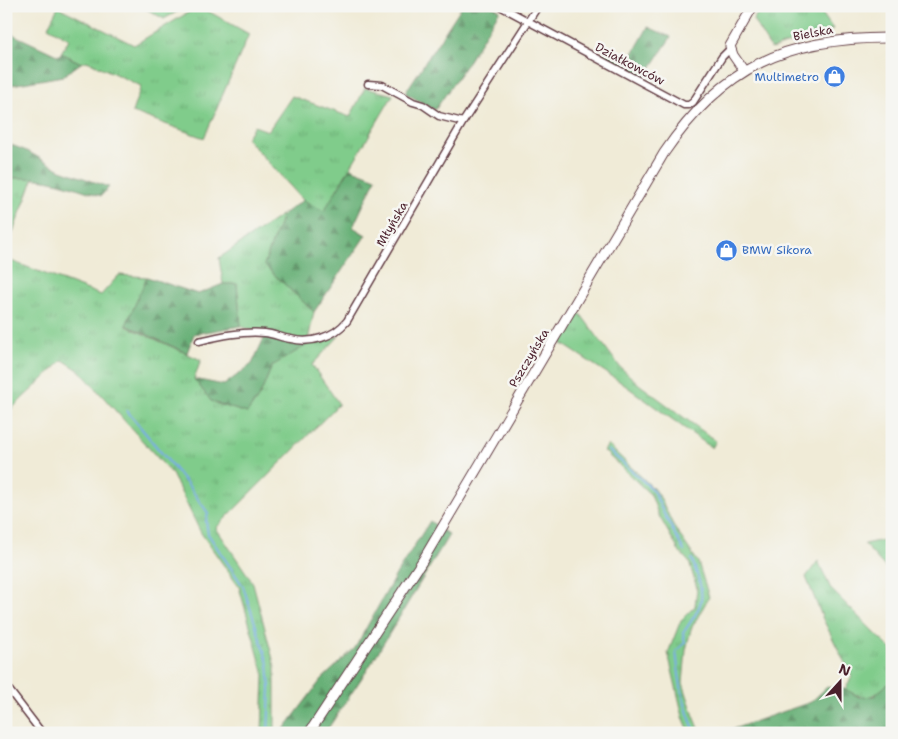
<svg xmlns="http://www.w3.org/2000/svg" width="898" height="739" viewBox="0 0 898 739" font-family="'Shantell Sans',sans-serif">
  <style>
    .grass { fill: url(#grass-tufts); stroke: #65765b }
    .forest { fill: url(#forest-firs); stroke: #596851 }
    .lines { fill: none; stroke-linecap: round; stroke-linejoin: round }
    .stream { stroke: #7aace6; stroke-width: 2 }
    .street-casing { stroke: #633e45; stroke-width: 9 }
    .secondary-casing { stroke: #633e45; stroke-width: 11 }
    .street { stroke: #fff; stroke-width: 6 }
    .secondary { stroke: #fff; stroke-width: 9 }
    .labels { text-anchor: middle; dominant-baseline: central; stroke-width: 5; stroke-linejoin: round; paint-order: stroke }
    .street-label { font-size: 12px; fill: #4a1f2b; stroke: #f6f6f2 }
    .shop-label { font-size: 12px; fill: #366cbe; stroke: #f6f6f2; text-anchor: end }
  </style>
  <defs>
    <pattern id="grass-tufts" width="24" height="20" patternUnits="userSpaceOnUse" patternTransform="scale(1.25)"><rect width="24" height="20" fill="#80cc8b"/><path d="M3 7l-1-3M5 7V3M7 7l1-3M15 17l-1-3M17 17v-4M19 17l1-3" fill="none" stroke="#70af78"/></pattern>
    <pattern id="forest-firs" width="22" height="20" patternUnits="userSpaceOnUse" patternTransform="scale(1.25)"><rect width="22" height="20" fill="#68b077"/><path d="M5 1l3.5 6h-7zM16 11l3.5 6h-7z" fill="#588f62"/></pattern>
  </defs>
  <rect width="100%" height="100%" fill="#f6f6f2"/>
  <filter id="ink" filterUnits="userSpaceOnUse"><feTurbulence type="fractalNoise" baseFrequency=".02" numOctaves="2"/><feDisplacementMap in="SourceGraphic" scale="10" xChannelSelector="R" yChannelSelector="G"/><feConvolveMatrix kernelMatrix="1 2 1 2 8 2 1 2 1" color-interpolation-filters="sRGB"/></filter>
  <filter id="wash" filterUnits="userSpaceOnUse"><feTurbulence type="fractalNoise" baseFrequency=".0096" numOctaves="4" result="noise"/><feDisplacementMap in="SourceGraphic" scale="20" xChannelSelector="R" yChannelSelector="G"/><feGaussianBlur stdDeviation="1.12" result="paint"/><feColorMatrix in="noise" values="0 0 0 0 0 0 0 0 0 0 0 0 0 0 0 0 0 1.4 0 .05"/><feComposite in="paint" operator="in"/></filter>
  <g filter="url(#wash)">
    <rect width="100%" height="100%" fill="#f0ebd7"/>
    <!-- grass -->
    <path class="grass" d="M 141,6 L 187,6 L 164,19 Z
      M 199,6 L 249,34 L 204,138 L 132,112 L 141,86 L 87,61 L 81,63 L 61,53 L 69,39 L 48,27 L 58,7 L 134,45 Z
      M 762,6 L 817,6 L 833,29 L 771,49 L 753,20 Z
      M 365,88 L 393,95 L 324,212 L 303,200 L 246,138 L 254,126 L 268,131 L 292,96 L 350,117 Z
      M 34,177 L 6,250 L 6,186 L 14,178 Z
      M 283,214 L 264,265 L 314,312 L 307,345 L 339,336 L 312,365 L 339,404 L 216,528 L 253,583 L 275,667 L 275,733 L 262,733 L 264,675 L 239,587 L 201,533 L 172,474 L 80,371 L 63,360 L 6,414 L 6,259 L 101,295 L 119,275 L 147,277 L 126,326 L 201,360 L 194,379 L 212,402 L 247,413 L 260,395 L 272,366 L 265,336 L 241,326 L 237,284 L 223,284 L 219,258 Z
      M 579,312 L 620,367 L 640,385 L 716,441 L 712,448 L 619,381 L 561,343 Z
      M 608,445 L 653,488 L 661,499 L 674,527 L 698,562 L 709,597 L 691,629 L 686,650 L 683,683 L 694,716 L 701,733 L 690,733 L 683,717 L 668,653 L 681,620 L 695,606 L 697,588 L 689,562 L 679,551 L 658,514 L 651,495 L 604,451 Z
      M 892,538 L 892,575 L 864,544 Z
      M 818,561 L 831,589 L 892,650 L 892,680 C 874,697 868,703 845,689 L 852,677 L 823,619 L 806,577 Z"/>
    <!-- forest -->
    <path class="forest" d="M 462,6 L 491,6 L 500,10 L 468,62 L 435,110 L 405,93 Z
      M 648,27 L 671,37 L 645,77 L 601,55 L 606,47 L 630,59 Z
      M 12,34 L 59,56 L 61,53 L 81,63 L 63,76 L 6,86 L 6,35 L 10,37 Z
      M 6,143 L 27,151 L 61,170 L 109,187 L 101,196 C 69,186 49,177 14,178 L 6,186 Z
      M 350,168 L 376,178 L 353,227 L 366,235 L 314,312 L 264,265 L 283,214 L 303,200 L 324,211 Z
      M 147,277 L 198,294 L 223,284 L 237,284 L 241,326 L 194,334 L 187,353 L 126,325 Z
      M 265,336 L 307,345 L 272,366 L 260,395 L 247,413 L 212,402 L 194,379 L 224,385 L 252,364 Z
      M 430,521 L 449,535 L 371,664 L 325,733 L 281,733 L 321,680 L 355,648 L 398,571 Z
      M 892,680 L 892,733 L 712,733 L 715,730 L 733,729 L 811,702 L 827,687 L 845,689 L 859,697 L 874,696 Z"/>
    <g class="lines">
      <!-- stream -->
      <path class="stream" d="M 127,411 L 188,485 L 208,513 L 206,521 L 208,534 L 243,586 L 268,663 L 270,688 L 268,733
        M 608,450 L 650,487 L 655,494 L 663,512 L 684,551
        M 692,559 C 705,598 707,599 683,633 L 685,643 L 676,651 C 679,679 683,707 696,733"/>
    </g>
  </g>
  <g filter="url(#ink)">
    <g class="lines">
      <defs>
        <path id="street" d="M 500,6 L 684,105 L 689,105 L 693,102 L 722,57 L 730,49
          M 368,84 L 382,85 L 413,102 L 423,105 L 439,116 L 463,122
          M 199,341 C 220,336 242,331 265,333 C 274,334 282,338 291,339 C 311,344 334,337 347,321 L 463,122 L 538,6
          M 6,686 L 42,733"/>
        <path id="secondary" d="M 744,71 L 733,55 L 730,46 L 753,6
          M 309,733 L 423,560 L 664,153 C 723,66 787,37 892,38"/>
      </defs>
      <!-- street casing -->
      <use href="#street" class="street-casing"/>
      <!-- secondary casing -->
      <use href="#secondary" class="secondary-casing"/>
      <!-- street -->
      <use href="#street" class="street"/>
      <!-- secondary -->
      <use href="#secondary" class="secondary"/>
    </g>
  </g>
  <!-- icons -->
  <defs>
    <symbol id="shop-disc" viewBox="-11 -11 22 22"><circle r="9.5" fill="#3f7fe0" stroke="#f6f6f2"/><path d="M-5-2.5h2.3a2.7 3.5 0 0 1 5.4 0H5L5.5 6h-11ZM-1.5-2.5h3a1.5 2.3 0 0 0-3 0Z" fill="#fff"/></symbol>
  </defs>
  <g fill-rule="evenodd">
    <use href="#shop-disc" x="822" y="64" width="25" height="25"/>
    <use href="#shop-disc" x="714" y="238" width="25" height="25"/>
  </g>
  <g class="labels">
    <!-- street labels -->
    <g class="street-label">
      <text transform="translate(813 33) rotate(-11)">Bielska</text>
      <text transform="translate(630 64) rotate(28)">Działkowców</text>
      <text transform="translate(392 224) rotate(-60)">Młyńska</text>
      <text transform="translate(529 358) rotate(-59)">Pszczyńska</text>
    </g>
    <!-- shop labels -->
    <g class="shop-label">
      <text x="819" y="77">Multimetro</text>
      <text x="742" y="250" text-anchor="start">BMW Sikora</text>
    </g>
  </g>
  <!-- margin -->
  <rect width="898" height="739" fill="none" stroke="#f6f6f2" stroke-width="25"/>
  <!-- north arrow -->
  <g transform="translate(840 682) rotate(21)" stroke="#f6f6f2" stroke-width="4" paint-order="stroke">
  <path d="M0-4L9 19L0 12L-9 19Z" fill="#4a1f2b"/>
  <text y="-8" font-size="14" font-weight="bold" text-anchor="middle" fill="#4a1f2b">N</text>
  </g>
</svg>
